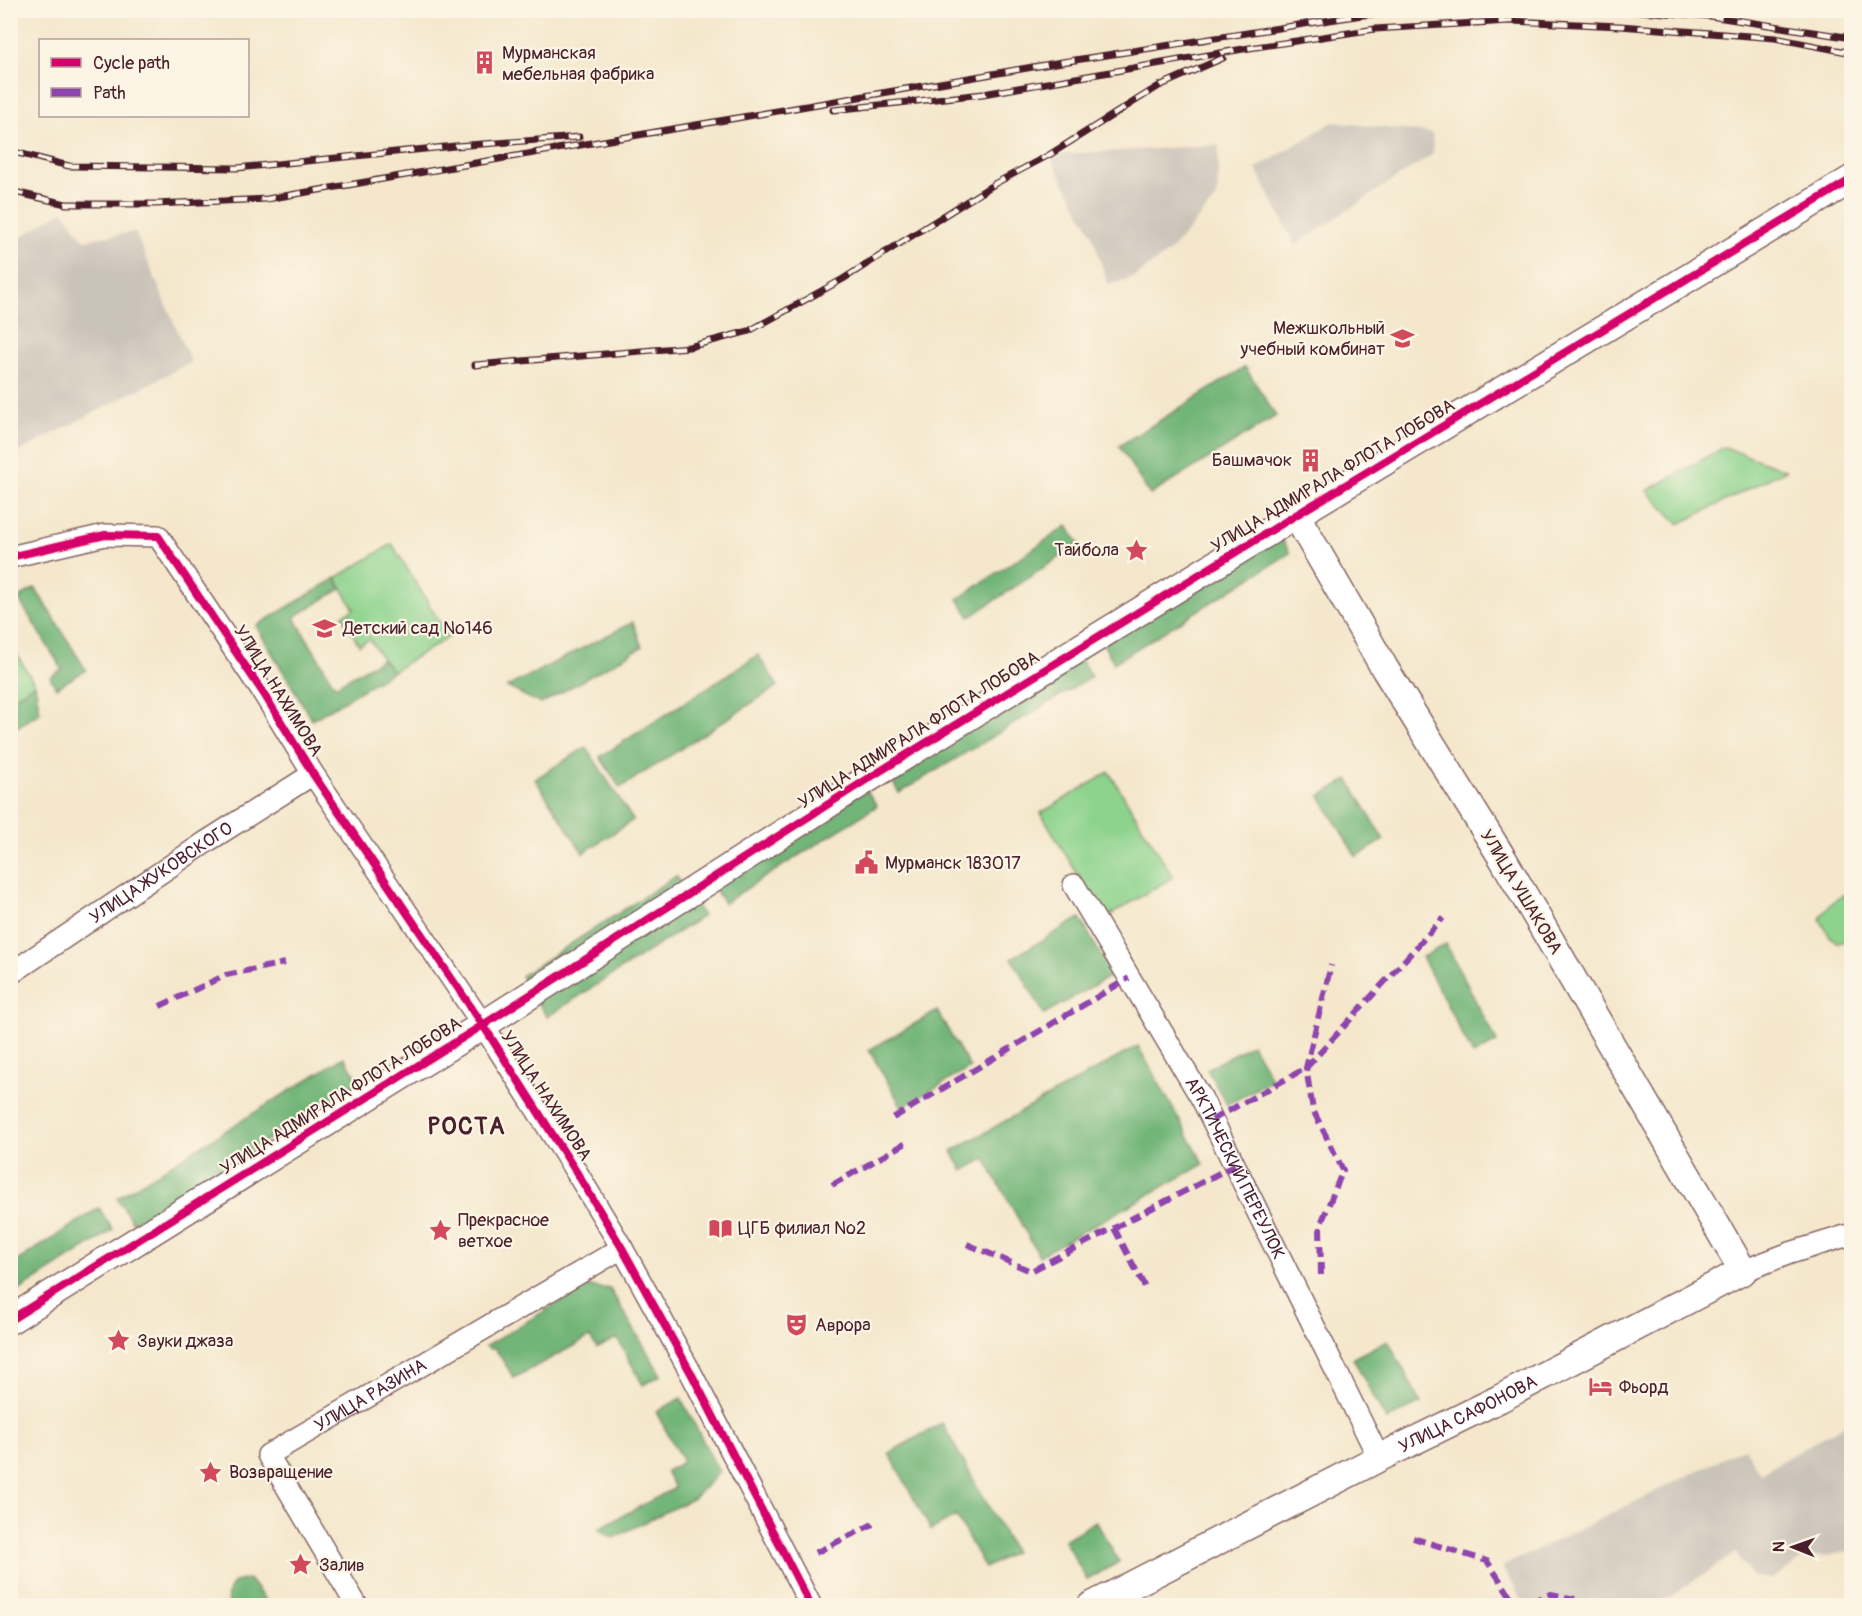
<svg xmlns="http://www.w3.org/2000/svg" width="1862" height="1616" viewBox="0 0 1862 1616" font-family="Pangolin,sans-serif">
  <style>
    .industrial { fill: #cac3b8 }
    .green { fill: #8dd38d; stroke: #6c795c; stroke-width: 1.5 }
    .forest { fill: #72b578; stroke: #5e6a52; stroke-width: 1.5 }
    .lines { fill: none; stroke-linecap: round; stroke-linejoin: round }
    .minor-casing { stroke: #866563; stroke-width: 24 }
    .tertiary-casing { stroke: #866563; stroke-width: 30 }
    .minor { stroke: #fff; stroke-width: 21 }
    .tertiary { stroke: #fff; stroke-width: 27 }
    .rail-casing { stroke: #4a1f2b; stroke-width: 7 }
    .rail { stroke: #fcf5e5; stroke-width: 4.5; stroke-dasharray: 14; stroke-linecap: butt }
    .quiet { stroke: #8e44ad; stroke-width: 6; stroke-dasharray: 12 6; stroke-linecap: butt }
    .cycleway-casing { stroke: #fcf5e5; stroke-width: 11 }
    .cycleway { stroke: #d6006c; stroke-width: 8 }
    .labels { text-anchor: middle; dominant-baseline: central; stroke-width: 4.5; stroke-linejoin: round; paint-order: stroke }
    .poi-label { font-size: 18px; fill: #4a1f2b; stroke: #fcf5e5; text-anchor: start }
    .street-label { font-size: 18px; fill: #4a1f2b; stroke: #fcf5e5 }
    .district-label { font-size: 24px; font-weight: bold; letter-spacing: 1.5px; fill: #4a1f2b; stroke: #fcf5e5 }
  </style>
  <rect width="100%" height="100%" fill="#fcf5e5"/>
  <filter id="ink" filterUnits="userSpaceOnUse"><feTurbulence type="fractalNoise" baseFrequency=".0167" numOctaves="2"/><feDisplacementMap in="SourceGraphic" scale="12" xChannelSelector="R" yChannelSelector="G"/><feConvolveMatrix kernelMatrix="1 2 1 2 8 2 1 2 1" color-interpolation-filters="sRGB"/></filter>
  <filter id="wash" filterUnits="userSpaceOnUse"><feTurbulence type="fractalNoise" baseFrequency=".008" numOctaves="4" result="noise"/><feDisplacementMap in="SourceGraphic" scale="24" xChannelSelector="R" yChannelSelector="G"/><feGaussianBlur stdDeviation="1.35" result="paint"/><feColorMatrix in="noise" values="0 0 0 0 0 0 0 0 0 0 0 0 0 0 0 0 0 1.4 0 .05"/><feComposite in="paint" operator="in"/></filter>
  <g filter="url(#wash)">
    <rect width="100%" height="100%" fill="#f4e7cc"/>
    <!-- industrial -->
    <path class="industrial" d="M 1333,122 L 1432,133 L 1433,154 L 1295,245 L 1256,169 Z
      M 1219,145 L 1217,197 L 1169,252 L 1134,277 L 1108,285 L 1091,231 L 1049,155 Z
      M 63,210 L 84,240 L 135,232 L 191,362 L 11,456 L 11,244 Z
      M 1851,1421 L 1851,1551 L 1823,1557 L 1808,1555 L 1772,1579 L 1752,1577 L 1736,1553 L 1656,1606 L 1525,1605 L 1502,1567 L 1744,1448 L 1760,1473 Z"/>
    <!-- green -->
    <path class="green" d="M 1724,447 L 1786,470 L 1679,524 L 1647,491 Z
      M 392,544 L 449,637 L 393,671 L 382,659 L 370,639 L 359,645 L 342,616 L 354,609 L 336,578 Z
      M 12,647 L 35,684 L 11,699 L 10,648 Z
      M 1109,772 L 1173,877 L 1104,919 L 1041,813 Z
      M 1851,891 L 1851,940 L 1838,943 L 1830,937 L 1820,919 C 1827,904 1837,899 1851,891 Z"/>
    <!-- forest -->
    <path class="forest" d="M 1245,367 L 1276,416 L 1150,495 L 1119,446 Z
      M 1067,526 L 1079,544 L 970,617 L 958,599 Z
      M 1279,534 L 1290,553 L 1114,663 L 1103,644 Z
      M 336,578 L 341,589 L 294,617 L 335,686 L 382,659 L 393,671 L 312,720 L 256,626 Z
      M 35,588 L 86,670 L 56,688 L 50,677 L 62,669 L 18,598 Z
      M 633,622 L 642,647 L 541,704 L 507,687 Z
      M 758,655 L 778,686 L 620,788 L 600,757 Z
      M 1080,658 L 1091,677 L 899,793 L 888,774 Z
      M 35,684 L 40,713 L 11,731 L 11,699 Z
      M 586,747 L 633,820 L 583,853 L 535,779 Z
      M 1348,779 L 1384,840 L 1356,857 L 1320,796 Z
      M 865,788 L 877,806 L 724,903 L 712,885 Z
      M 676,876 L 684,888 L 529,989 L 521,976 Z
      M 691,898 L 703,916 L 547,1017 L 535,998 Z
      M 1080,918 L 1112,975 L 1044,1014 L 1012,958 Z
      M 1446,944 L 1497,1042 L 1473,1055 L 1422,957 Z
      M 937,1011 L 970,1068 L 902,1107 L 869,1050 Z
      M 1252,1044 L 1272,1080 L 1227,1105 L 1207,1069 Z
      M 1138,1046 L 1204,1164 L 1039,1256 L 985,1159 L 963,1171 L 952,1151 Z
      M 344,1057 L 360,1082 L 133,1223 L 117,1198 Z
      M 99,1208 L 113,1230 L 17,1292 L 11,1283 L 11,1265 Z
      M 586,1286 L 610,1289 L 661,1375 L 643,1385 L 617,1338 L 597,1348 L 590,1337 L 514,1378 L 495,1348 L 490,1349 L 486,1346 Z
      M 1388,1340 L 1421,1403 L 1386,1420 L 1353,1358 Z
      M 681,1398 L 719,1472 L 694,1498 L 613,1538 L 599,1528 L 675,1488 L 666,1471 L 683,1462 L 656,1412 Z
      M 942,1423 L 1014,1552 L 985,1568 L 956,1516 L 931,1530 L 889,1453 Z
      M 1096,1521 L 1119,1562 L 1087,1580 L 1064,1540 Z
      M 249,1579 L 269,1605 L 230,1605 C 225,1597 228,1589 234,1582 Z"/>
  </g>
  <g filter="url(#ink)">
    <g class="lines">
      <defs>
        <g id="minor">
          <path d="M 10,557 L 105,535 L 158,536 L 264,694 L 313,774 L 483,1025 L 577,1173 L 622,1248 L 691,1373 L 811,1606"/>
          <path id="s1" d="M 1074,885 L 1202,1099 L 1379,1458"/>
          <path id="s2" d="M 10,974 L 206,842 L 313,774"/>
          <path d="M 1743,1271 L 1790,1253 L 1852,1234"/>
          <path id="s3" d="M 357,1606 L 268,1455 L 622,1248"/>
        </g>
        <g id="tertiary">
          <path d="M 10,1320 L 483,1025 L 869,778 L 1296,515 L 1852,179"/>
          <path id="s4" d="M 1091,1606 L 1379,1458 L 1499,1399 L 1743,1271 L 1503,859 L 1385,669 L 1296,515"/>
        </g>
      </defs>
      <!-- minor casing -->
      <use href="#minor" class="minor-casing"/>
      <!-- tertiary casing -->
      <use href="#tertiary" class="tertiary-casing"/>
      <!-- minor -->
      <use href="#minor" class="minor"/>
      <!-- tertiary -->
      <use href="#tertiary" class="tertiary"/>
      <defs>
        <path id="rail" d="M 1624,10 L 1710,16 L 1852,38
          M 833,110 L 983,94 L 1243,49 L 1375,29 L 1510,21 L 1620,26 L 1775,38 L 1852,53
          M 10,151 L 69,166 L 237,168 L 455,146 L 579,137
          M 10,191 L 66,204 L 155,204 L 267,199 L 1056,63 L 1362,15 L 1428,10
          M 475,365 L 689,347 L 749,331 L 843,279 L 996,183 L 1049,155 L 1159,86 L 1223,58"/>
      </defs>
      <!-- rail casing -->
      <use href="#rail" class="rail-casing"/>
      <!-- rail -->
      <use href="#rail" class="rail"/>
      <!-- quiet -->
      <path class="quiet" d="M 160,1006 L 226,975 L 285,963
        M 893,1118 L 1129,978
        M 1212,1120 L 1306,1068 L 1443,918
        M 832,1185 L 908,1142
        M 1114,1228 L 1147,1291
        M 967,1244 L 1031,1271 L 1235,1165
        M 1321,1275 L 1320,1226 L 1343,1170 L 1313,1110 L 1306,1068 L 1331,965
        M 1413,1538 L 1487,1561 L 1515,1603 L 1528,1603 L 1551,1594 L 1575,1599
        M 815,1553 L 873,1524"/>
      <defs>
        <path id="cycleway" d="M 10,557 L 105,535 L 158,536 L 264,694 L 313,774 L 483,1025 L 577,1173 L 622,1248 L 691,1373 L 811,1606
          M 10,1320 L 483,1025 L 869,778 L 1296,515 L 1852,179"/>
      </defs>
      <!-- cycleway casing -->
      <use href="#cycleway" class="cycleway-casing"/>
      <!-- cycleway -->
      <use href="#cycleway" class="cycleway"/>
    </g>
  </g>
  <!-- icons -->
  <defs>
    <symbol id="building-bare" viewBox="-9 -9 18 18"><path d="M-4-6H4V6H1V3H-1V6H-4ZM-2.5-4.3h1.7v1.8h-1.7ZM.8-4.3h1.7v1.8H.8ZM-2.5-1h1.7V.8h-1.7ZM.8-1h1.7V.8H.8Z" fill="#d1495b" stroke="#fcf5e5" stroke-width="2.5" paint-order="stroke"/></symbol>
    <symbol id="university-bare" viewBox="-9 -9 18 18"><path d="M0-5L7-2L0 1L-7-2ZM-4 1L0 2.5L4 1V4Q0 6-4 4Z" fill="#d1495b" stroke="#fcf5e5" stroke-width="2.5" paint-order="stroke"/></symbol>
    <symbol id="sight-bare" viewBox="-9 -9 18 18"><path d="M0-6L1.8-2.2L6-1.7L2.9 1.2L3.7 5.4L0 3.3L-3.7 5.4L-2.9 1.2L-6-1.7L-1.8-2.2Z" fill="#d1495b" stroke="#fcf5e5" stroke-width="2.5" paint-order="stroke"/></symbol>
    <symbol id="school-bare" viewBox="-9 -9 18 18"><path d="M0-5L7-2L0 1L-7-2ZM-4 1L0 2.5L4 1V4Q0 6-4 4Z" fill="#d1495b" stroke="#fcf5e5" stroke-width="2.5" paint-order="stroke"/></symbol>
    <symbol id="civic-bare" viewBox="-9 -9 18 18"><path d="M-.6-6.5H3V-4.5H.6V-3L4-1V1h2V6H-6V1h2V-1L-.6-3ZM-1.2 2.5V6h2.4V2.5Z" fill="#d1495b" stroke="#fcf5e5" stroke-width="2.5" paint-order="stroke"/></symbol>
    <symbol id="library-bare" viewBox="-9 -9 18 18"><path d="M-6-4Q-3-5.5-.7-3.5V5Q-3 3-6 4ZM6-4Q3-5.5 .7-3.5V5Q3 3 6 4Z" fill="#d1495b" stroke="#fcf5e5" stroke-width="2.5" paint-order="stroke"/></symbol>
    <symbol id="theatre-bare" viewBox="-9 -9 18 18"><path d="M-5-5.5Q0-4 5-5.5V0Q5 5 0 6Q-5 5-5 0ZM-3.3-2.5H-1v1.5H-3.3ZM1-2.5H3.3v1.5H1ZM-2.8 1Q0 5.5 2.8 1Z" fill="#d1495b" stroke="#fcf5e5" stroke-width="2.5" paint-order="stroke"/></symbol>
    <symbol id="hotel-bare" viewBox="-9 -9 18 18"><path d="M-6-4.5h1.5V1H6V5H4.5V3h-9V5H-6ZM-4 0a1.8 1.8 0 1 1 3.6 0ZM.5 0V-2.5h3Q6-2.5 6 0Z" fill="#d1495b" stroke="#fcf5e5" stroke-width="2.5" paint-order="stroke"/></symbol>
  </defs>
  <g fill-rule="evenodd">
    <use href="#building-bare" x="468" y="46" width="33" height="33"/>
    <use href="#university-bare" x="1386" y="322" width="33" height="33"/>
    <use href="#building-bare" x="1294" y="444" width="33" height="33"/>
    <use href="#sight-bare" x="1120" y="534" width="33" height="33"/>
    <use href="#school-bare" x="308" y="612" width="33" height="33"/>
    <use href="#civic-bare" x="850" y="846" width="33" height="33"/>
    <use href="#library-bare" x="704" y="1212" width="33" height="33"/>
    <use href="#sight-bare" x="424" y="1214" width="33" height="33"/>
    <use href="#theatre-bare" x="780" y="1308" width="33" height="33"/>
    <use href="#sight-bare" x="102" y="1324" width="33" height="33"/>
    <use href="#hotel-bare" x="1584" y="1370" width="33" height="33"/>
    <use href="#sight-bare" x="194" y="1456" width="33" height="33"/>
    <use href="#sight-bare" x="284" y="1548" width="33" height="33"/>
  </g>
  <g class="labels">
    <!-- poi labels -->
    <g class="poi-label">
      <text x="502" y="53">Мурманская<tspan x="502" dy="21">мебельная фабрика</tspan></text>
      <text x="1385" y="328" text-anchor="end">Межшкольный<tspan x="1385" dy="21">учебный комбинат</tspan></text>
      <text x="1292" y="460" text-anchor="end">Башмачок</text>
      <text x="1119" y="550" text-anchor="end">Тайбола</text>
      <text x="343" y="628">Детский сад №146</text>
      <text x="885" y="863">Мурманск 183017</text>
      <text x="458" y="1220">Прекрасное<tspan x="458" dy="21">ветхое</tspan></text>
      <text x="738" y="1228">ЦГБ филиал №2</text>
      <text x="815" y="1325">Аврора</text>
      <text x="137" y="1341">Звуки джаза</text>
      <text x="1619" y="1387">Фьорд</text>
      <text x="229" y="1472">Возвращение</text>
      <text x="319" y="1565">Залив</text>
    </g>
    <!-- street labels -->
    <g class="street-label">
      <text transform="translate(1333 476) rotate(-31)">УЛИЦА АДМИРАЛА ФЛОТА ЛОБОВА</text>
      <text transform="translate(278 691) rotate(58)">УЛИЦА НАХИМОВА</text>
      <text transform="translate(919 730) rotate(-32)">УЛИЦА АДМИРАЛА ФЛОТА ЛОБОВА</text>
      <text stroke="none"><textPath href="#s2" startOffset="182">УЛИЦА ЖУКОВСКОГО</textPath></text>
      <text transform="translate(1521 892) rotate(59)">УЛИЦА УШАКОВА</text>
      <text transform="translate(341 1096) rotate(-32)">УЛИЦА АДМИРАЛА ФЛОТА ЛОБОВА</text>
      <text transform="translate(546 1096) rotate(57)">УЛИЦА НАХИМОВА</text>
      <text stroke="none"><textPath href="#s1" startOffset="326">АРКТИЧЕСКИЙ ПЕРЕУЛОК</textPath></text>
      <text stroke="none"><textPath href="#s3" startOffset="294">УЛИЦА РАЗИНА</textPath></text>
      <text stroke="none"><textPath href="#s4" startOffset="423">УЛИЦА САФОНОВА</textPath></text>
    </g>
    <!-- district labels -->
    <g class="district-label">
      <text x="467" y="1126">РОСТА</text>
    </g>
  </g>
  <!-- margin -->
  <rect width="1862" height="1616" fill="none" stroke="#fcf5e5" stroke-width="36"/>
  <!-- legend -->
  <rect x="39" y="39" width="210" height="78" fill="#fcf5e5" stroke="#b59f9b" stroke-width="1.5"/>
  <rect x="51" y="58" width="30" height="9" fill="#d6006c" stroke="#b59f9b" stroke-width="1.5"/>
  <text x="93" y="69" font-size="18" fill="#4a1f2b">Cycle path</text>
  <rect x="51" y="88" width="30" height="9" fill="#8e44ad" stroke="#b59f9b" stroke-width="1.5"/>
  <text x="93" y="99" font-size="18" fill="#4a1f2b">Path</text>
  <!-- north arrow -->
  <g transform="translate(1793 1547) rotate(271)" stroke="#fcf5e5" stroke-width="4.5" paint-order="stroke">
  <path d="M0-4.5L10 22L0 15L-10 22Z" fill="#4a1f2b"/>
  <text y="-9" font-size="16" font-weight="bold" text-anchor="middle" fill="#4a1f2b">N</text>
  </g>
</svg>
